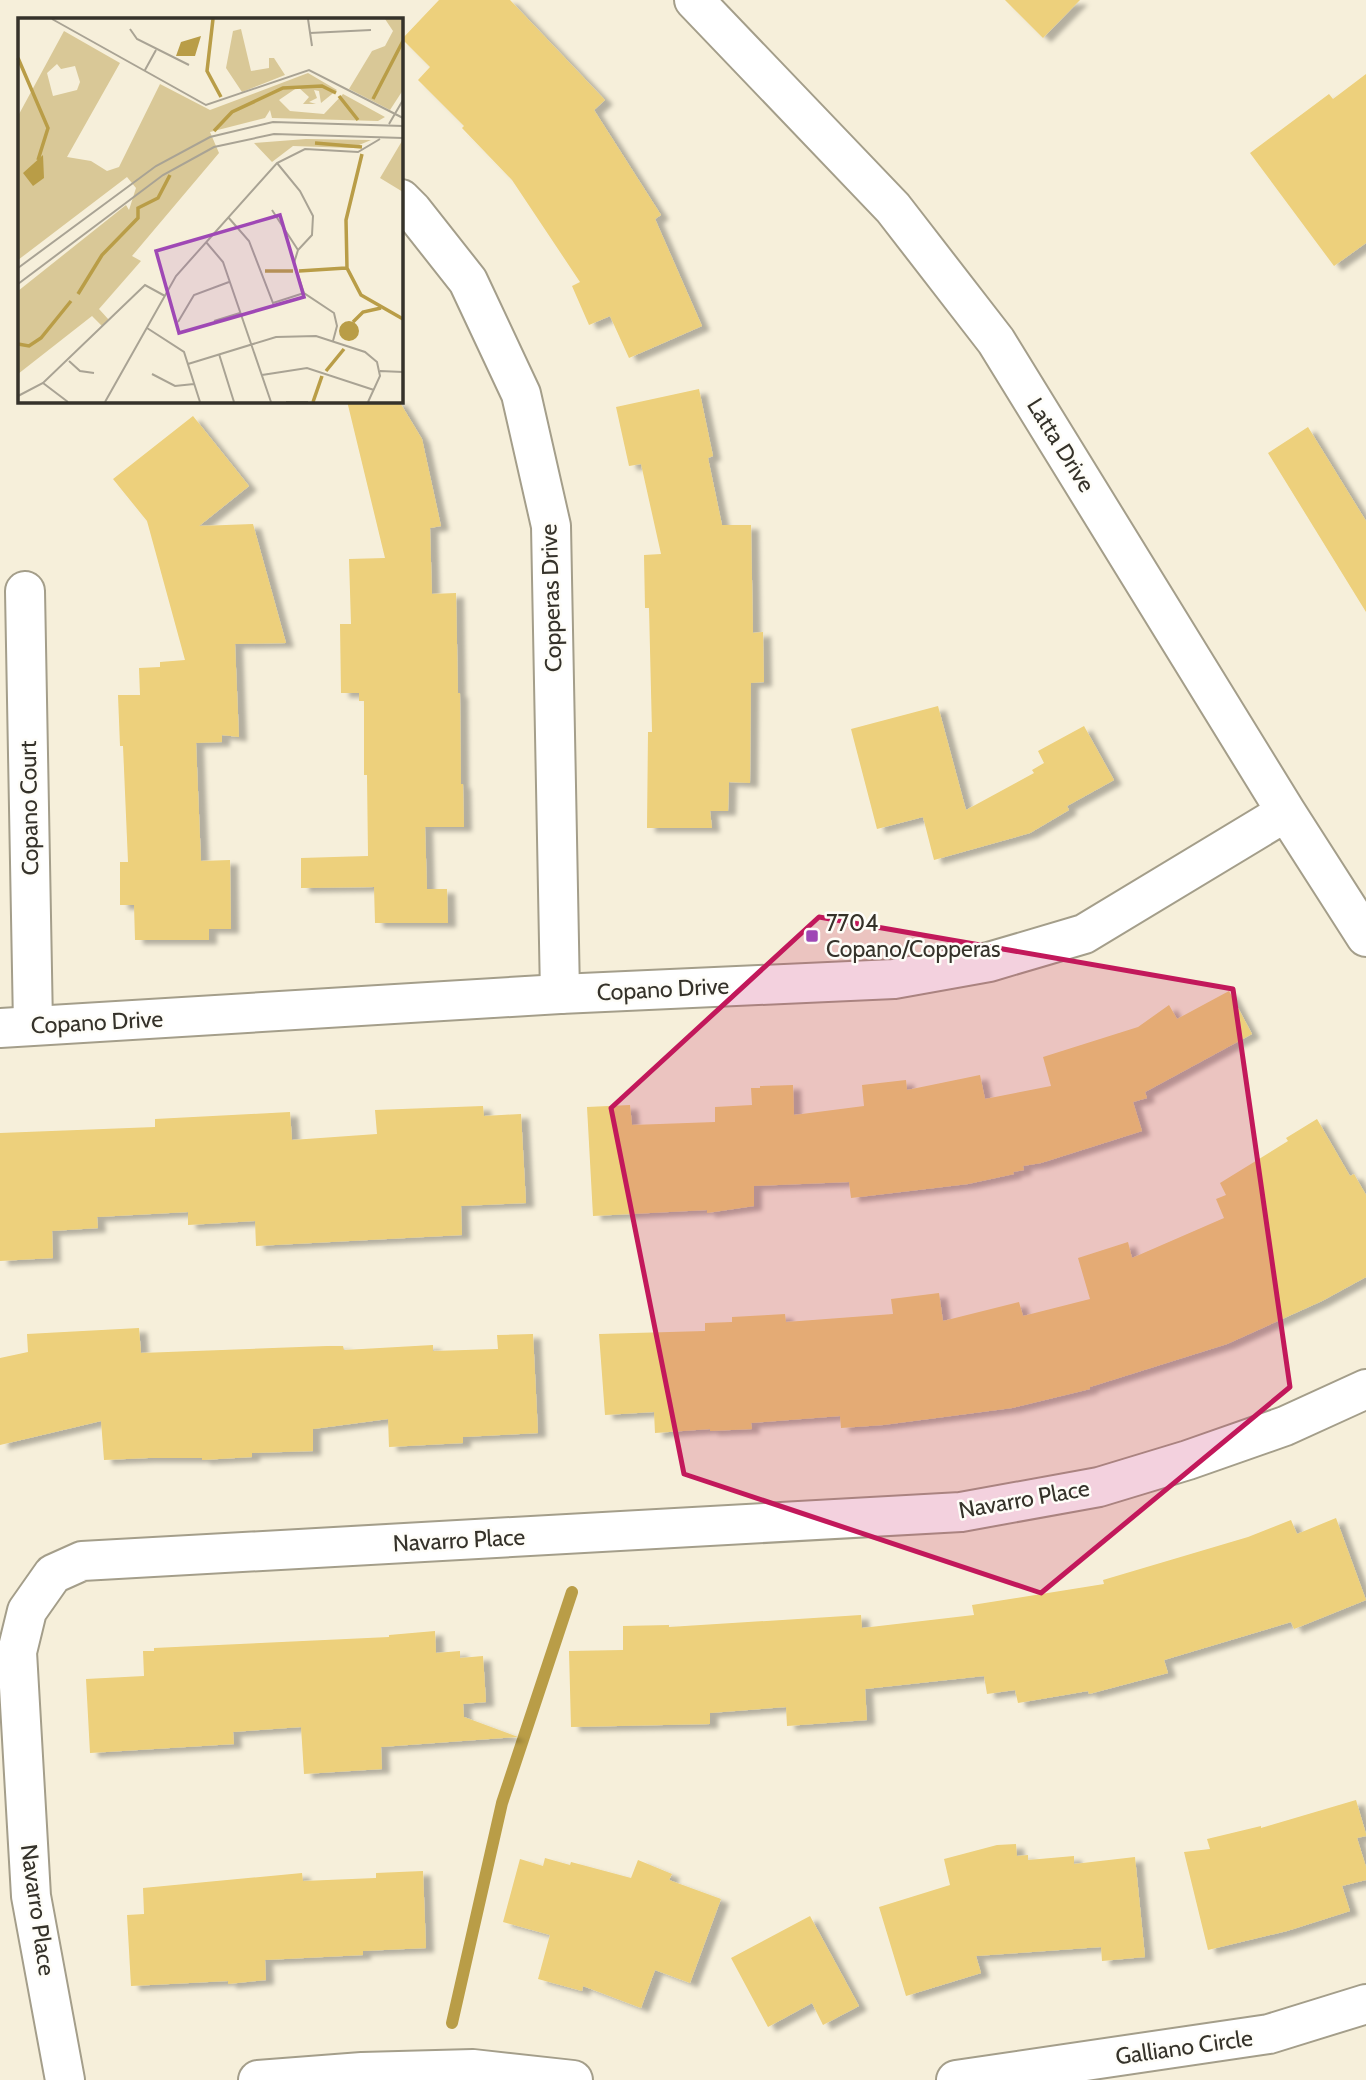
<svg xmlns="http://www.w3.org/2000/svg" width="1366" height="2080" viewBox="0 0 1366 2080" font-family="Cabin,sans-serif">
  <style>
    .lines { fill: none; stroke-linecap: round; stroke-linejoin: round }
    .stream { stroke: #b99d47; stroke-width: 12 }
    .building { fill: #edd07b; filter: url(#shadow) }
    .street-casing { stroke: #a49e8a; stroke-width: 42 }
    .secondary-casing { stroke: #a49e8a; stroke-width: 42 }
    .street { stroke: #fff; stroke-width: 38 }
    .secondary { stroke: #fff; stroke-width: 38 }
    .marked { fill: #c2185b; fill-opacity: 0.2; stroke: #c2185b; stroke-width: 5; stroke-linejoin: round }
    .poi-dot { fill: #9f48b5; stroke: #fefdf8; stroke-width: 2.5 }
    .labels { text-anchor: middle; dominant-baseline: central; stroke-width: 5; stroke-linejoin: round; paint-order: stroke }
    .street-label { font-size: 23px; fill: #35322a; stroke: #fefdf8 }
    .poi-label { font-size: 23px; fill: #35322a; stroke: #fefdf8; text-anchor: start }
    .inset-river { fill: none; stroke: #b99d47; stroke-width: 3.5 }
    .inset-road { fill: none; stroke: #a9a394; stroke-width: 2 }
    .view { fill: #9f48b5; fill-opacity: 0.15; stroke: #9f48b5; stroke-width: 3.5 }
    .inset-edge { fill: none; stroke: #35322a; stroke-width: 3.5 }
  </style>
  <defs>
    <filter id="shadow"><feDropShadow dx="8" dy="4.5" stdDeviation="2" flood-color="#0004"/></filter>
  </defs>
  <rect width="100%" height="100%" fill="#f6efda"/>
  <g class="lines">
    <!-- stream -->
    <path class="stream" d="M 452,2023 L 502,1803 L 572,1592"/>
  </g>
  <!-- building -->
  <path class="building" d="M 439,0 L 510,0 L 605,100 L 594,110 L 661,215 L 655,219 L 702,326 L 629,358 L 610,316 L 589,325 L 572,286 L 580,282 L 512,180 L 462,128 L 464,126 L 418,80 L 430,67 L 402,39 Z
    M 1005,0 L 1080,0 L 1043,38 Z
    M 1366,74 L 1366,243 L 1334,266 L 1250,153 L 1329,94 L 1333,99 Z
    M 699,389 L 713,456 L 708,458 L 722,525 L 751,525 L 753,633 L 763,632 L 764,682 L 751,683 L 750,783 L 729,782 L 728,811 L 710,811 L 712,828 L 647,828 L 648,732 L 652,732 L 649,608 L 645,608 L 644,555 L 661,554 L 641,464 L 629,466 L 616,407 Z
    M 347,401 L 399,401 L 422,439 L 441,526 L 430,528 L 432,594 L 456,593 L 458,693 L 460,693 L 461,784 L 463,784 L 464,827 L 425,827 L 427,889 L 447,889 L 448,923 L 375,923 L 374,887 L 301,888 L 301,858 L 368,856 L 367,775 L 364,775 L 364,701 L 359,701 L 359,693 L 341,693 L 340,624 L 351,624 L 349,559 L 385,558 Z
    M 193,416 L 249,486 L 199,526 L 253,524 L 286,643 L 235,644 L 239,737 L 222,735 L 222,742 L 196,743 L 201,861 L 230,860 L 231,929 L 209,929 L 209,940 L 135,940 L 134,905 L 120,905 L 120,862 L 128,862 L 123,746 L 120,746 L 118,695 L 140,695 L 139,668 L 160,667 L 160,662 L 185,660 L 147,521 L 113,479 Z
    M 1308,427 L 1366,521 L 1366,612 L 1268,453 Z
    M 938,706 L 966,810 L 1034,773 L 1032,770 L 1044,763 L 1038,751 L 1084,726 L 1114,780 L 1067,806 L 1069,810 L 1030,833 L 934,860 L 923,817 L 877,829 L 851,729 Z
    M 1229,991 L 1252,1034 L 1145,1092 L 1147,1098 L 1133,1102 L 1142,1131 L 1041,1163 L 1023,1166 L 1024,1170 L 1013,1172 L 1014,1174 L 968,1184 L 851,1198 L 849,1182 L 754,1186 L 754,1206 L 707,1213 L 707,1210 L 593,1216 L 587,1107 L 630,1105 L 632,1125 L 715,1122 L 715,1107 L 752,1105 L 751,1088 L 760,1088 L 760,1086 L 793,1085 L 794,1115 L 864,1106 L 862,1085 L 906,1080 L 907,1090 L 980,1075 L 985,1099 L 1051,1086 L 1043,1057 L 1138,1027 L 1169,1005 L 1177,1019 Z
    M 483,1106 L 484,1116 L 521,1114 L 526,1203 L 461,1206 L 462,1235 L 256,1246 L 255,1221 L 188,1225 L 188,1212 L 97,1217 L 98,1228 L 52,1231 L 53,1258 L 0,1261 L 0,1133 L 155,1127 L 155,1119 L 290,1112 L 292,1140 L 377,1134 L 375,1110 Z
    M 1317,1119 L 1350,1176 L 1354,1174 L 1366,1195 L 1366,1277 L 1322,1301 L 1227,1344 L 1090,1387 L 1090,1389 L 1012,1408 L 883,1425 L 841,1428 L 840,1416 L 751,1423 L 752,1429 L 710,1431 L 710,1429 L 655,1433 L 654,1412 L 605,1415 L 599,1334 L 705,1331 L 705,1323 L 732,1322 L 732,1317 L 785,1314 L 786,1322 L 893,1314 L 891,1299 L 939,1293 L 943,1321 L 1019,1302 L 1023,1316 L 1090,1299 L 1078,1258 L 1128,1242 L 1132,1258 L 1224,1218 L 1216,1199 L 1226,1195 L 1220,1183 L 1288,1141 L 1286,1138 Z
    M 139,1328 L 141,1353 L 327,1346 L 343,1346 L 344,1350 L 433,1345 L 433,1351 L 498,1349 L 497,1335 L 533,1334 L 538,1433 L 463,1437 L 463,1443 L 389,1447 L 388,1419 L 313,1429 L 313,1451 L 252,1453 L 252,1457 L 202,1460 L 202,1458 L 148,1458 L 104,1460 L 101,1421 L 0,1445 L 0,1358 L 28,1352 L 27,1334 Z
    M 1336,1518 L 1366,1600 L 1294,1629 L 1291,1622 L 1164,1660 L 1168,1673 L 1089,1694 L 1088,1691 L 1018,1703 L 1015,1690 L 987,1694 L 984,1676 L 865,1689 L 867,1720 L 787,1726 L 786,1707 L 710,1713 L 710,1724 L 571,1727 L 569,1651 L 623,1650 L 623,1626 L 669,1625 L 669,1627 L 861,1615 L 862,1628 L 974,1615 L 972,1605 L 1104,1584 L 1103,1580 L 1248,1537 L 1291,1520 L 1297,1534 Z
    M 435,1631 L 436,1653 L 460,1651 L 460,1658 L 483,1656 L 486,1702 L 463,1704 L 464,1717 L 518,1737 L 381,1747 L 382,1769 L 304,1774 L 301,1727 L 233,1732 L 234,1744 L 90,1753 L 86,1679 L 144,1676 L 143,1651 L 154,1651 L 154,1648 L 389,1637 L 389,1635 Z
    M 1356,1800 L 1366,1834 L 1366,1836 L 1357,1838 L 1366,1867 L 1366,1880 L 1342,1886 L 1350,1911 L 1287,1931 L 1208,1950 L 1184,1852 L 1210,1849 L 1207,1839 L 1261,1826 L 1261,1828 Z
    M 1016,1844 L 1017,1856 L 1028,1855 L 1028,1860 L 1074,1856 L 1074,1864 L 1135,1857 L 1145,1957 L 1102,1961 L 1101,1947 L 976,1956 L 981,1973 L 906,1996 L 879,1907 L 950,1885 L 944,1859 L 997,1845 Z
    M 545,1858 L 570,1865 L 571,1862 L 631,1878 L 638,1860 L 672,1874 L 669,1880 L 721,1899 L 690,1983 L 655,1970 L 641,2008 L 583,1986 L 582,1991 L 538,1979 L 550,1935 L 503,1922 L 520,1859 L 543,1866 Z
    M 423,1871 L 426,1948 L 363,1951 L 363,1955 L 265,1960 L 266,1980 L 228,1984 L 228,1981 L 131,1986 L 127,1915 L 144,1914 L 143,1888 L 302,1873 L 303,1881 L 376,1878 L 376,1873 Z
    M 810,1916 L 859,2006 L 823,2025 L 812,2003 L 768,2027 L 731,1958 Z"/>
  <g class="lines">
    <defs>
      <path id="street" d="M 401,199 L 412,210 L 468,281 L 521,394 L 551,526 L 560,994
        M 25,591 L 33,1025
        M 65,2080 L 31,1896 L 17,1652 L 27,1611 L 53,1574 L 82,1561 L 961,1512 L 1099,1487 L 1188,1460 L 1285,1426 L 1366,1389
        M 258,2080 L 362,2072 L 473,2069 L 573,2080
        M 956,2080 L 1269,2034 L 1366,2004"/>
      <path id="secondary" d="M 694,0 L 893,208 L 996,341 L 1286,812 L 1366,937
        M 0,1028 L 560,994 L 894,979 L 989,962 L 1084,934 L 1286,812"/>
    </defs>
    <!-- street casing -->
    <use href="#street" class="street-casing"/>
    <!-- secondary casing -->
    <use href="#secondary" class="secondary-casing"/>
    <!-- street -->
    <use href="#street" class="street"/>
    <!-- secondary -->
    <use href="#secondary" class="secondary"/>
  </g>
  <!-- marked area -->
  <path class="marked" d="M 819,917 L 1233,989 L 1290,1387 L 1041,1593 L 684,1474 L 611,1108 Z"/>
  <!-- markers -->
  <rect class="poi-dot" x="805" y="929" width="14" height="14" rx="3.5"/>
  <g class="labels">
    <!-- street labels -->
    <g class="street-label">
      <text transform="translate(1061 445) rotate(58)">Latta Drive</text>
      <text transform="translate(551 598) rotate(-92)">Copperas Drive</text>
      <text transform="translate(29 808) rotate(-91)">Copano Court</text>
      <text transform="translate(663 989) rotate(-3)">Copano Drive</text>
      <text transform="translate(97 1022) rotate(-3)">Copano Drive</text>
      <text transform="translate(1024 1499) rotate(-10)">Navarro Place</text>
      <text transform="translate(459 1540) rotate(-3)">Navarro Place</text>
      <text transform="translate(38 1910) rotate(82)">Navarro Place</text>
      <text transform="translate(1184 2047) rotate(-8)">Galliano Circle</text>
    </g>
    <!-- poi labels -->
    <g class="poi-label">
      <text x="826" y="923">7704<tspan x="826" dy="26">Copano/Copperas</tspan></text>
    </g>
  </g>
  <!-- overview -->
  <g transform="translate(18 18)">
    <rect width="385" height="385" fill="#f6efda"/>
    <path d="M 367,1 L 385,1 L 385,72 L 372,92 L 331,71 L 354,33 L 367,28 L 375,13 ZM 223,11 L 233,53 L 251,50 L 251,40 L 256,40 L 267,57 L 224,74 L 208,50 L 215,13 ZM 46,13 L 102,45 L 49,139 L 73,143 L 89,153 L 101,149 L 142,66 L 192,92 L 290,55 L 319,72 L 303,85 L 301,73 L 296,72 L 299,80 L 291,84 L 298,86 L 285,86 L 291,79 L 280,69 L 261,82 L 272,93 L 306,96 L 325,76 L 367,99 L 360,103 L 254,100 L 252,92 L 247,100 L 192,114 L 201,135 L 114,238 L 123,243 L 81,291 L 91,302 L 84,308 L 74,298 L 0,356 L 0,273 L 108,187 L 111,192 L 118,170 L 109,159 L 0,242 L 0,98 ZM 39,46 L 43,51 L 57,48 L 62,64 L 59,72 L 35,78 L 29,55 ZM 288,121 L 353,122 L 334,130 L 275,128 L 254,144 L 236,125 ZM 384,123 L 385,123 L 385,174 L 362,160 Z" fill="#d9c897" fill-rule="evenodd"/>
    <path d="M 183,18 L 177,38 L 158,38 L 163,24 ZM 25,137 L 26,160 L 15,168 L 5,155 ZM321 313a10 10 0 1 1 20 0a10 10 0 1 1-20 0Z" fill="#b99d47"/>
    <path class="inset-river" d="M 195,1 L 189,53 L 203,79M 0,40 L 30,110 L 20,142M 321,78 L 340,102M 355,81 L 385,23M 196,113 L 214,94 L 265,70 L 304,68 L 318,75M 297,125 L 344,129M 344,136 L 328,202 L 329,250 L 343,277 L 385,301M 247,253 L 275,253M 281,253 L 328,250M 60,276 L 84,237 L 120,200 L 120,190 L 140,180 L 152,157M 335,304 L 345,294 L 363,290M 0,326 L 11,328 L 23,320 L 53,283M 308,353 L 326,331M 295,384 L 304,358"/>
    <path class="inset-road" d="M 34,1 L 188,87 L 291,52 L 385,100M 290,1 L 294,28M 112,11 L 119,21 L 171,47M 292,15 L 353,12M 127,52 L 138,32M 371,106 L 385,82M 259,145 L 282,173 L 295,198 L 294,217 L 280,232 L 276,245 L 286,275 L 316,295 L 319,308 L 315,323M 254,192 L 280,232M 210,199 L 231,223 L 255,285 L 286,275M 188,224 L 205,244 L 253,384M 0,250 L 138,148 L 192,119 L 255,104 L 385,108M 0,266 L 145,157 L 196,129 L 256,116 L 385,120M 196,303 L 222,295M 160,304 L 176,277 L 211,264M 129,310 L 166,334 L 182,384M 201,336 L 216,384M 51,343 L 62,353 L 76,355M 170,346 L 258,319 L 298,318 L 347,334 L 359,344 L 362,358 L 350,384M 362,353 L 385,354M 134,356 L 157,368 L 176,366M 244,357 L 289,350 L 356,372M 25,365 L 50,384M 0,378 L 25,365 L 127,267 L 147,278M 87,384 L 158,258 L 259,145 L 287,131 L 340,134 L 362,121M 268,384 L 290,384"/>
    <path class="view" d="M 262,197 L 286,279 L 161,315 L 138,233 Z"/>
    <rect width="385" height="385" class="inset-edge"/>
  </g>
</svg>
